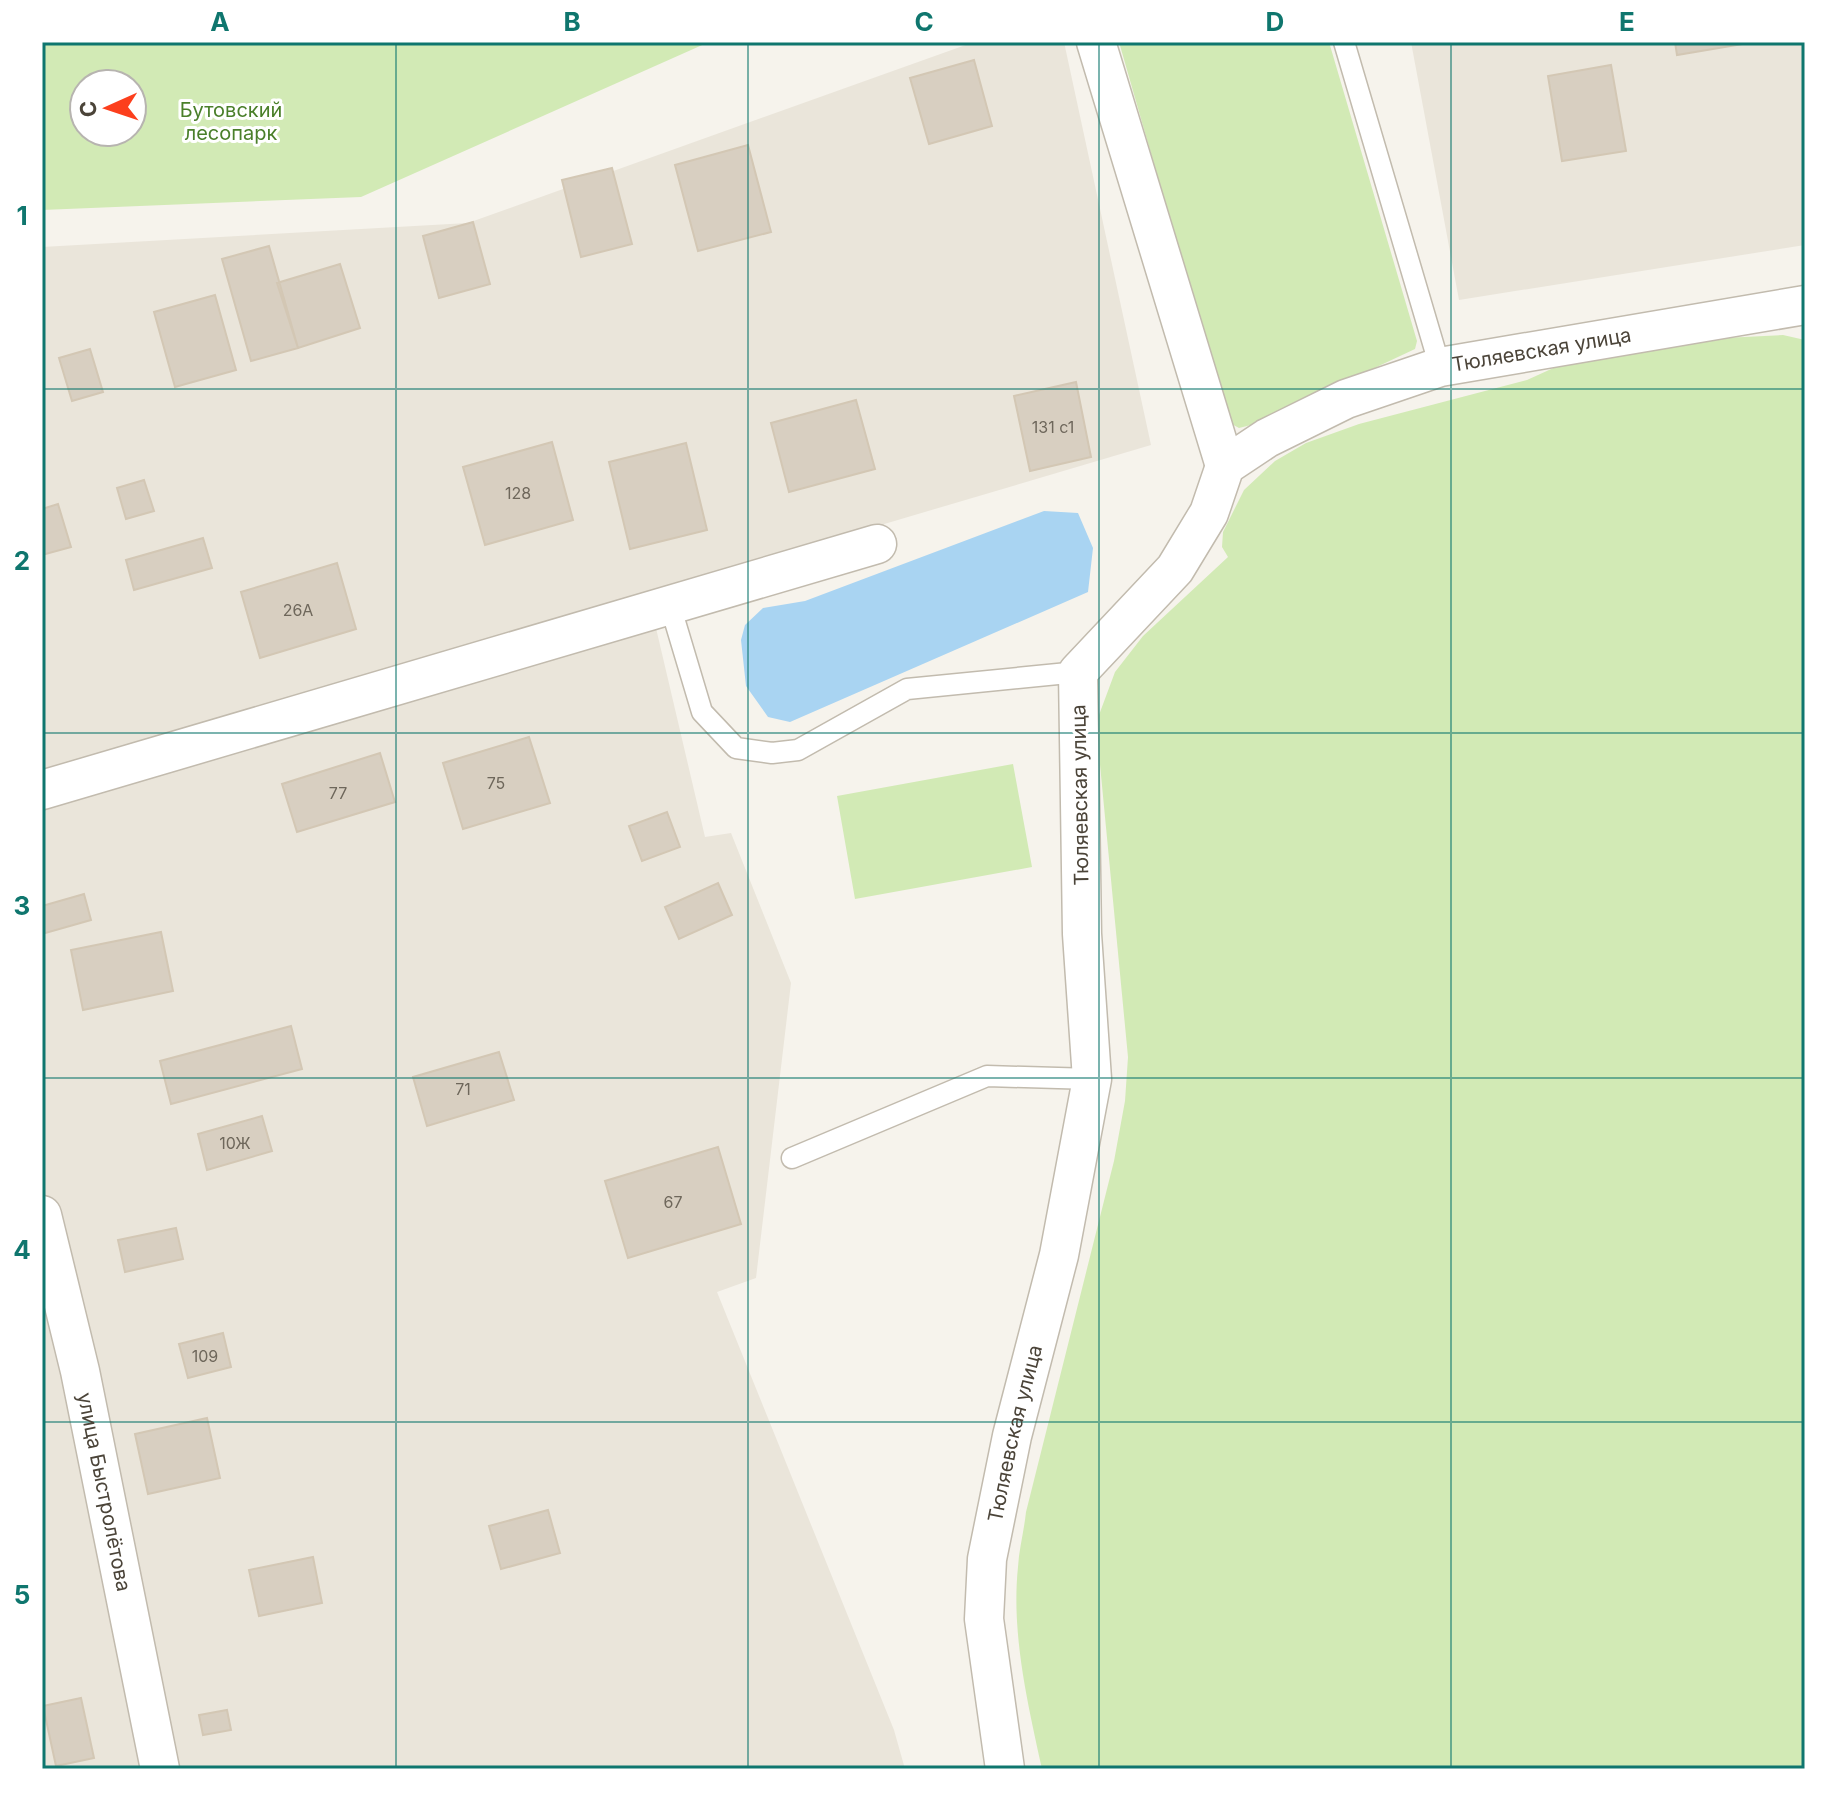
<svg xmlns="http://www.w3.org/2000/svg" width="1847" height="1811" viewBox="0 0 1847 1811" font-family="Inter,sans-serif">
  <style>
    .residential { fill: #eae5da }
    .green { fill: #d2eab5; fill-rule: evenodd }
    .water { fill: #a9d4f2 }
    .building { fill: #d8cfc1; stroke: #d3c7b4; stroke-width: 2 }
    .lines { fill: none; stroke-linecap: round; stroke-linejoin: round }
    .lane-casing { stroke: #c2bbae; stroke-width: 23 }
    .street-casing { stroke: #c2bbae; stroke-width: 41 }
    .lane { stroke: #fff; stroke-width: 20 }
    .street { stroke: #fff; stroke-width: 38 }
    .grid { fill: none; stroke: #0f766e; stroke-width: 2; stroke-opacity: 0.55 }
    .labels { text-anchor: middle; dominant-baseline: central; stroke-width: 6; stroke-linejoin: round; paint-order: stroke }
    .number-label { font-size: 16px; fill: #6e675b }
    .park-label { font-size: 20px; fill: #4a7f2a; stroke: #fff }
    .street-label { font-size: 20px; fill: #4b4439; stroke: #fff }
    .neatline { fill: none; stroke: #0f766e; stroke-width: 3 }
    .grid-label { font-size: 26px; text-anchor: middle; font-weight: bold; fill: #0f766e }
  </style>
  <rect width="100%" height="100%" fill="#f6f3ec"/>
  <!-- residential -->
  <path class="residential" d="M 974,42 L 1064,42 L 1151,445 L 648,594 L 705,837 L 731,833 L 791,983 L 756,1278 L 717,1292 L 894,1730 L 905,1769 L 42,1769 L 42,247 L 468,223 Z
    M 1411,42 L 1805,42 L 1805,245 L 1459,300 Z"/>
  <!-- green -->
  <path class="green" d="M 42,42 L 709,42 L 361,197 L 42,210 ZM 84,84 L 132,84 L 132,132 L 84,132 Z
    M 1119,42 L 1329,42 L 1417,341 L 1415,349 L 1255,424 L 1239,428 L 1228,422 Z
    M 1783,335 L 1805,340 L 1805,1769 L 1042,1769 C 1028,1704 1011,1634 1018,1567 C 1019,1549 1024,1531 1026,1512 L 1114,1161 L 1125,1101 L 1128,1057 L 1096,723 L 1115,672 L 1143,636 L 1228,557 L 1222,547 L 1223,532 L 1244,490 L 1275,461 L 1306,443 L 1359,424 L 1527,380 L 1560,365 L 1703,339 Z
    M 1013,764 L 1032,867 L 855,899 L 837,796 Z"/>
  <!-- water -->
  <path class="water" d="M 1044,511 L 1078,513 L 1093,548 L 1088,592 L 790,722 L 768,717 L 746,686 L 741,640 L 745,625 L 763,608 L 805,601 Z"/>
  <!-- building -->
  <path class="building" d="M 1675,42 L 1749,42 L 1749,43 L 1677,55 Z
    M 974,60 L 992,126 L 929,144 L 910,78 Z
    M 1611,65 L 1626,151 L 1562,161 L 1548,76 Z
    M 748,145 L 771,232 L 698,251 L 675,165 Z
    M 612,168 L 632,244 L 581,257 L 562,180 Z
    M 473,222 L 490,284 L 439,298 L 423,236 Z
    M 269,246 L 298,348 L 251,361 L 222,259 Z
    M 340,264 L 360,328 L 298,348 L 277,283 Z
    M 215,295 L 236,370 L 175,387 L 154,312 Z
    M 90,349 L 103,392 L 72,401 L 59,358 Z
    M 1076,382 L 1091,457 L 1030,471 L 1014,396 Z
    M 856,400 L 875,469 L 789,492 L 771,423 Z
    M 552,442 L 573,520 L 485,545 L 463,467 Z
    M 686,443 L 707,530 L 630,549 L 609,462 Z
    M 144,480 L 154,511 L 126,519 L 117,488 Z
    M 58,504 L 71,547 L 42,555 L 42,509 Z
    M 203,538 L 212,568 L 134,590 L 126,560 Z
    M 337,563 L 356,629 L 260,658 L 241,592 Z
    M 529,737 L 550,803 L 463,829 L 443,763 Z
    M 380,753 L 395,802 L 297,832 L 282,784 Z
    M 667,812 L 680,847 L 642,861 L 629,826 Z
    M 718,883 L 732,915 L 679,939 L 665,907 Z
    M 84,894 L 91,920 L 42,934 L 42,906 Z
    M 161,932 L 173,991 L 83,1010 L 71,950 Z
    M 291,1026 L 302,1069 L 171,1104 L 160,1061 Z
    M 499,1052 L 514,1100 L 427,1126 L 413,1077 Z
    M 262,1116 L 272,1151 L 207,1170 L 198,1134 Z
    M 718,1147 L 741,1224 L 628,1258 L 605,1181 Z
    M 176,1228 L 183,1259 L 125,1272 L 118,1240 Z
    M 223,1333 L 231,1367 L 188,1378 L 179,1344 Z
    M 207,1418 L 220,1478 L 148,1494 L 135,1434 Z
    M 548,1510 L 560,1553 L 501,1569 L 489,1526 Z
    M 313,1557 L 322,1603 L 259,1616 L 249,1570 Z
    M 81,1698 L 94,1758 L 56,1766 L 43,1706 Z
    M 227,1710 L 231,1730 L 203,1735 L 199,1715 Z"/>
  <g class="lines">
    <defs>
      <path id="lane" d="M 1344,42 L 1440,367
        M 670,605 L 702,712 L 736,748 L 772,753 L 798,750 L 907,689 L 1078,672
        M 792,1158 L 987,1076 L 1092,1079"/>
      <g id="street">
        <path d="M 1096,42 L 1225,466"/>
        <path d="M 42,790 L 877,544"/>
        <path id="s1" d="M 42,1215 L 80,1371 L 160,1769"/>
        <path id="s2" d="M 1005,1769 L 984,1619 L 987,1559 L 1012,1436 L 1059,1255 L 1092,1079 L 1082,934 L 1078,672 L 1175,569 L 1209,513 L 1225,466 L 1267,438 L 1346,399 L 1440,367 L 1805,305"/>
      </g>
    </defs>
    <!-- lane casing -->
    <use href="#lane" class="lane-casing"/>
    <!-- street casing -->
    <use href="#street" class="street-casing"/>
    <!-- lane -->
    <use href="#lane" class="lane"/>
    <!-- street -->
    <use href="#street" class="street"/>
  </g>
  <!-- grid -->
  <path class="grid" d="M 396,42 L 396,1769M 748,42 L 748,1769M 1099,42 L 1099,1769M 1451,42 L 1451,1769M 42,389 L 1805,389M 42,733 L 1805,733M 42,1078 L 1805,1078M 42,1422 L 1805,1422"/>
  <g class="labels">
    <!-- number labels -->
    <g class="number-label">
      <text x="1053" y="427">131 с1</text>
      <text x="518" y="493">128</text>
      <text x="298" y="610">26А</text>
      <text x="496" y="783">75</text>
      <text x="338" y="793">77</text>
      <text x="463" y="1089">71</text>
      <text x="235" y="1143">10Ж</text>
      <text x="673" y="1202">67</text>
      <text x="205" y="1356">109</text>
    </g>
    <!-- park labels -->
    <g class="park-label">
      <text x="231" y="110">Бутовский<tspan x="231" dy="23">лесопарк</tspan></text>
    </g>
    <!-- street labels -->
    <g class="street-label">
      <text stroke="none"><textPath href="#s2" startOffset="1708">Тюляевская улица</textPath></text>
      <text transform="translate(1080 795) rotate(-91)">Тюляевская улица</text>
      <text stroke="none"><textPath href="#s2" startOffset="340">Тюляевская улица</textPath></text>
      <text stroke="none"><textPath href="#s1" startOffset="284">улица Быстролётова</textPath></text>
    </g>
  </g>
  <!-- border -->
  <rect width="1847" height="1811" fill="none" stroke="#ffffff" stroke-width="88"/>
  <!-- north arrow -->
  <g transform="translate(108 108) rotate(267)"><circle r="38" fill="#ffffff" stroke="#b7b4b0" stroke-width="2"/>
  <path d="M0-6L14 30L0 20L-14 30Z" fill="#fc3f1d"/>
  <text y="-12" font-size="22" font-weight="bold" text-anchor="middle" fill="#4b4439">С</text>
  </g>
  <rect x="44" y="44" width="1759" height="1723" class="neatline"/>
  <g class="grid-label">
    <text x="220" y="31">A</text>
    <text x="572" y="31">B</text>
    <text x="924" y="31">C</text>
    <text x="1275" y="31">D</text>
    <text x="1627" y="31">E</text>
    <text x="22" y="225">1</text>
    <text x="22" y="570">2</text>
    <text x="22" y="915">3</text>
    <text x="22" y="1259">4</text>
    <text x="22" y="1604">5</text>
  </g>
</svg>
